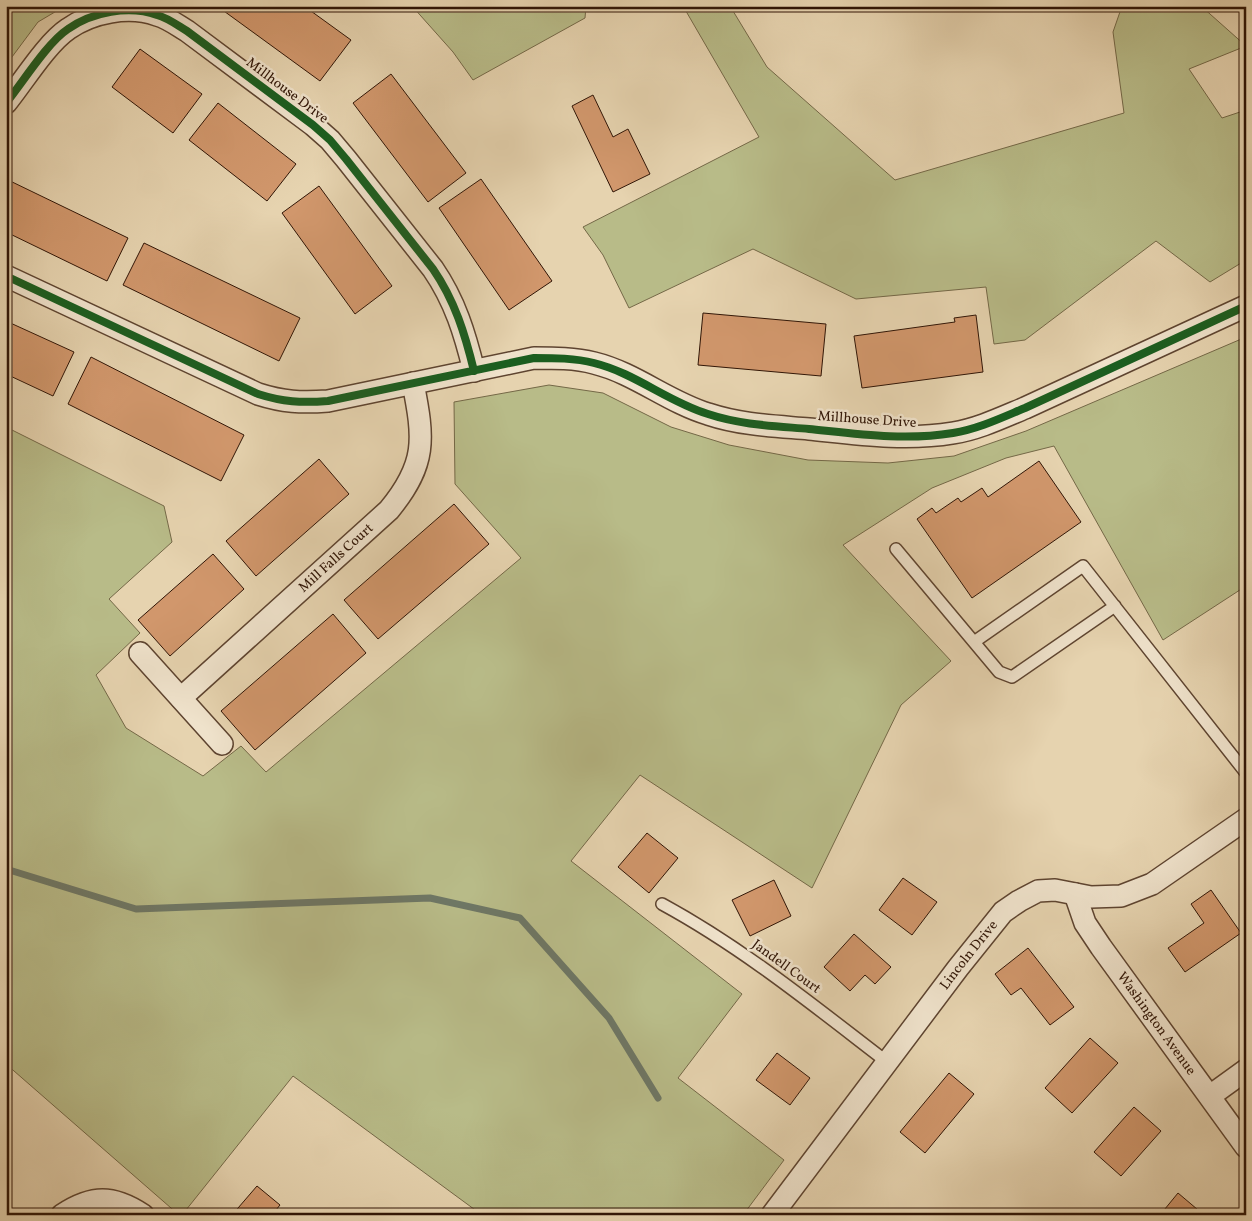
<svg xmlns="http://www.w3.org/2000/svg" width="1252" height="1221" viewBox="0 0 1252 1221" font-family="Vollkorn,serif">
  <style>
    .green { fill: #b8bb88; stroke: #746847 }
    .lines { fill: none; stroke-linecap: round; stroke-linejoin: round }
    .stream { stroke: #6e7765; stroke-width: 7 }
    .building { fill: #d1976c; stroke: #301506 }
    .lane-casing { stroke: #5e4430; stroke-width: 14 }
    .street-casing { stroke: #5e4430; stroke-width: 24 }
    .lane { stroke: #efe2cb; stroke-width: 11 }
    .street { stroke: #efe2cb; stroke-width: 21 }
    .cycleway-casing { stroke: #efe2cb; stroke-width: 11 }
    .cycleway { stroke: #1b5e20; stroke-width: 8 }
    .labels { text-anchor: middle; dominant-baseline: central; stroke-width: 5; stroke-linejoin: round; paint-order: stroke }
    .street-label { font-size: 14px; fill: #301506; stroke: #efe2cb }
  </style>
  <rect width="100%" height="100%" fill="#e6d3af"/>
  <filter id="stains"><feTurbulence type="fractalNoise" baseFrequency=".004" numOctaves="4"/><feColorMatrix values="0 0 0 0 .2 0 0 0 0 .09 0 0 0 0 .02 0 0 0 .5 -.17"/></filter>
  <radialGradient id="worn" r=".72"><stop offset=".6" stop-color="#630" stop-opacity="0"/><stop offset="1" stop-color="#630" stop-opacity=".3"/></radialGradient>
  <!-- green -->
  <path class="green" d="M 6,6 L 65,6 L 38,22 L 6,65 Z
    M 412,6 L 586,6 L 585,18 L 473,80 L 453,52 Z
    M 683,6 L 730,6 L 767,67 L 895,180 L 1124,113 L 1113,32 L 1122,6 L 1201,6 L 1246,46 L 1189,69 L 1222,118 L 1246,110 L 1246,260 L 1210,282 L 1156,241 L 1025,340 L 994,344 L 986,287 L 856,299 L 753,249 L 629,308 L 603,255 L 583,227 L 759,137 Z
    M 1246,337 L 1246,586 L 1163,640 L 1054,446 L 1006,458 L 932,488 L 843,545 L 951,661 L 901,705 L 812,888 L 640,775 L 571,861 L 742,994 L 678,1078 L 784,1160 L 743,1215 L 482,1215 L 293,1076 L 182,1215 L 179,1215 L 6,1064 L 6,427 L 164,506 L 172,542 L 109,599 L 140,633 L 96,675 L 126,728 L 203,776 L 241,746 L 266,772 L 521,558 L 455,484 L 454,402 L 549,385 L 603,393 L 671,427 L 729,445 L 808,460 L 888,463 L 954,456 L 1026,431 Z"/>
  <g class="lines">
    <!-- stream -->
    <path class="stream" d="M 6,869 L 136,909 L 430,898 L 520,918 L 609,1018 L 658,1098"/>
  </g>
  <!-- building -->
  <path class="building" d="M 217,6 L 304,6 L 351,40 L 320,81 Z
    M 140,49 L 202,94 L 173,133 L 112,87 Z
    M 391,74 L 466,173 L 428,202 L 353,103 Z
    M 593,95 L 613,137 L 628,129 L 650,174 L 613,192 L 572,106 Z
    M 218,103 L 296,164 L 267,201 L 189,140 Z
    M 6,179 L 128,238 L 107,281 L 6,232 Z
    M 481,179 L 552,281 L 509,310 L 439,208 Z
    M 319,186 L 392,286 L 355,314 L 282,213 Z
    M 144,243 L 300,318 L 279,361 L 123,285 Z
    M 703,313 L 826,324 L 821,376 L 698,365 Z
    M 976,315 L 983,372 L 862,388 L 854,336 L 955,322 L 954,318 Z
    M 6,321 L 74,352 L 53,396 L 6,374 Z
    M 91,357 L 244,435 L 221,481 L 68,404 Z
    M 319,459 L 349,494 L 256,576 L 226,541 Z
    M 1039,461 L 1081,522 L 972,598 L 917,519 L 932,508 L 936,513 L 958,498 L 961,502 L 982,488 L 988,497 Z
    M 454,504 L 489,544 L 378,639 L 344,600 Z
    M 213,554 L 244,589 L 170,656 L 138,620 Z
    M 333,614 L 366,653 L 255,750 L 221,711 Z
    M 647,833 L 678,858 L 649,893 L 618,867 Z
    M 903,878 L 937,902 L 912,935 L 879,910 Z
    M 774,880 L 791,916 L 750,936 L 732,900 Z
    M 1211,890 L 1241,933 L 1185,972 L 1168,948 L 1204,923 L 1191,904 Z
    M 854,934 L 891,967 L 875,984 L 865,975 L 850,991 L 824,967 Z
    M 1028,948 L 1074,1007 L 1050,1025 L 1021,988 L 1011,995 L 995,974 Z
    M 1090,1038 L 1118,1063 L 1072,1113 L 1045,1088 Z
    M 777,1053 L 810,1078 L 790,1105 L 756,1080 Z
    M 949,1073 L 974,1094 L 925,1153 L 900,1132 Z
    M 1134,1107 L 1161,1131 L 1121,1176 L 1094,1152 Z
    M 257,1186 L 280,1205 L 272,1215 L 232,1215 Z
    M 1178,1193 L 1204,1215 L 1160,1215 Z"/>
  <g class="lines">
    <defs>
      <path id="lane" d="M 896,549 L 999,672 L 1012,677 L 1115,606
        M 974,642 L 1083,566 L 1246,773
        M 662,904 C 743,948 814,1006 887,1062"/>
      <g id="street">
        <path d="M 6,103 C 23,82 47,43 68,29 C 92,12 129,5 157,15 C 168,18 177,25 187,31 L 313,125 L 330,140 L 346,159 L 433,269 C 455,301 465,334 474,371"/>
        <path d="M 6,276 L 258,394 C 283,402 301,403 328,401 L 534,358 C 554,358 575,358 594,363 C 635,373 668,402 708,414 C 741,425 775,426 809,429 C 857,434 905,441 953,433 C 978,429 1001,418 1025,408 L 1246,306"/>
        <path d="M 140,653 L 222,744"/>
        <path id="s1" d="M 181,698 L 389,510 C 427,464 424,439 413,383"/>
        <path id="s2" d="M 1075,894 L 1085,923 L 1101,947 L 1246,1147"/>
        <path d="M 1210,1096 L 1246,1070"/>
        <path d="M 62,1215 C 92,1195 113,1195 143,1215"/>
        <path id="s3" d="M 772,1215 L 958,968 L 1003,912 L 1019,901 L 1038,891 L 1055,890 L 1091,897 L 1121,896 L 1152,884 L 1246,819"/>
      </g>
    </defs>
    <!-- lane casing -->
    <use href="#lane" class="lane-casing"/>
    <!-- street casing -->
    <use href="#street" class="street-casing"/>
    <!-- lane -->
    <use href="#lane" class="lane"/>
    <!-- street -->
    <use href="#street" class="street"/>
    <defs>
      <path id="cycleway" d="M 6,103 C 23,82 47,43 68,29 C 92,12 129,5 157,15 C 168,18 177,25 187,31 L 313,125 L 330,140 L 346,159 L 433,269 C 455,301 465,334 474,371
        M 6,276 L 258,394 C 283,402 301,403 328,401 L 534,358 C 554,358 575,358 594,363 C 635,373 668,402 708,414 C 741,425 775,426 809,429 C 857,434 905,441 953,433 C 978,429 1001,418 1025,408 L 1246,306"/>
    </defs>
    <!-- cycleway casing -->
    <use href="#cycleway" class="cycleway-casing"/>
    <!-- cycleway -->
    <use href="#cycleway" class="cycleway"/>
  </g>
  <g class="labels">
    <!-- street labels -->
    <g class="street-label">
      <text transform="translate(287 91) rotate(37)">Millhouse Drive</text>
      <text transform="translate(867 420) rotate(4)">Millhouse Drive</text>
      <text stroke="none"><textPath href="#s1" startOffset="209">Mill Falls Court</textPath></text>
      <text stroke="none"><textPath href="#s3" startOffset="326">Lincoln Drive</textPath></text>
      <text transform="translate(786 967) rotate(36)">Jandell Court</text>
      <text stroke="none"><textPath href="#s2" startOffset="154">Washington Avenue</textPath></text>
    </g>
  </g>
  <!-- margin -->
  <rect width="1252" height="1221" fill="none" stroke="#e6d3af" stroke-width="25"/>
  <rect x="8" y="8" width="1237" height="1206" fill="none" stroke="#301506" stroke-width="2.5"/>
  <rect x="12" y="12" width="1227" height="1196" fill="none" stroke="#301506"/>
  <rect width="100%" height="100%" filter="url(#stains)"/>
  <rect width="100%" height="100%" fill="url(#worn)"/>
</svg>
